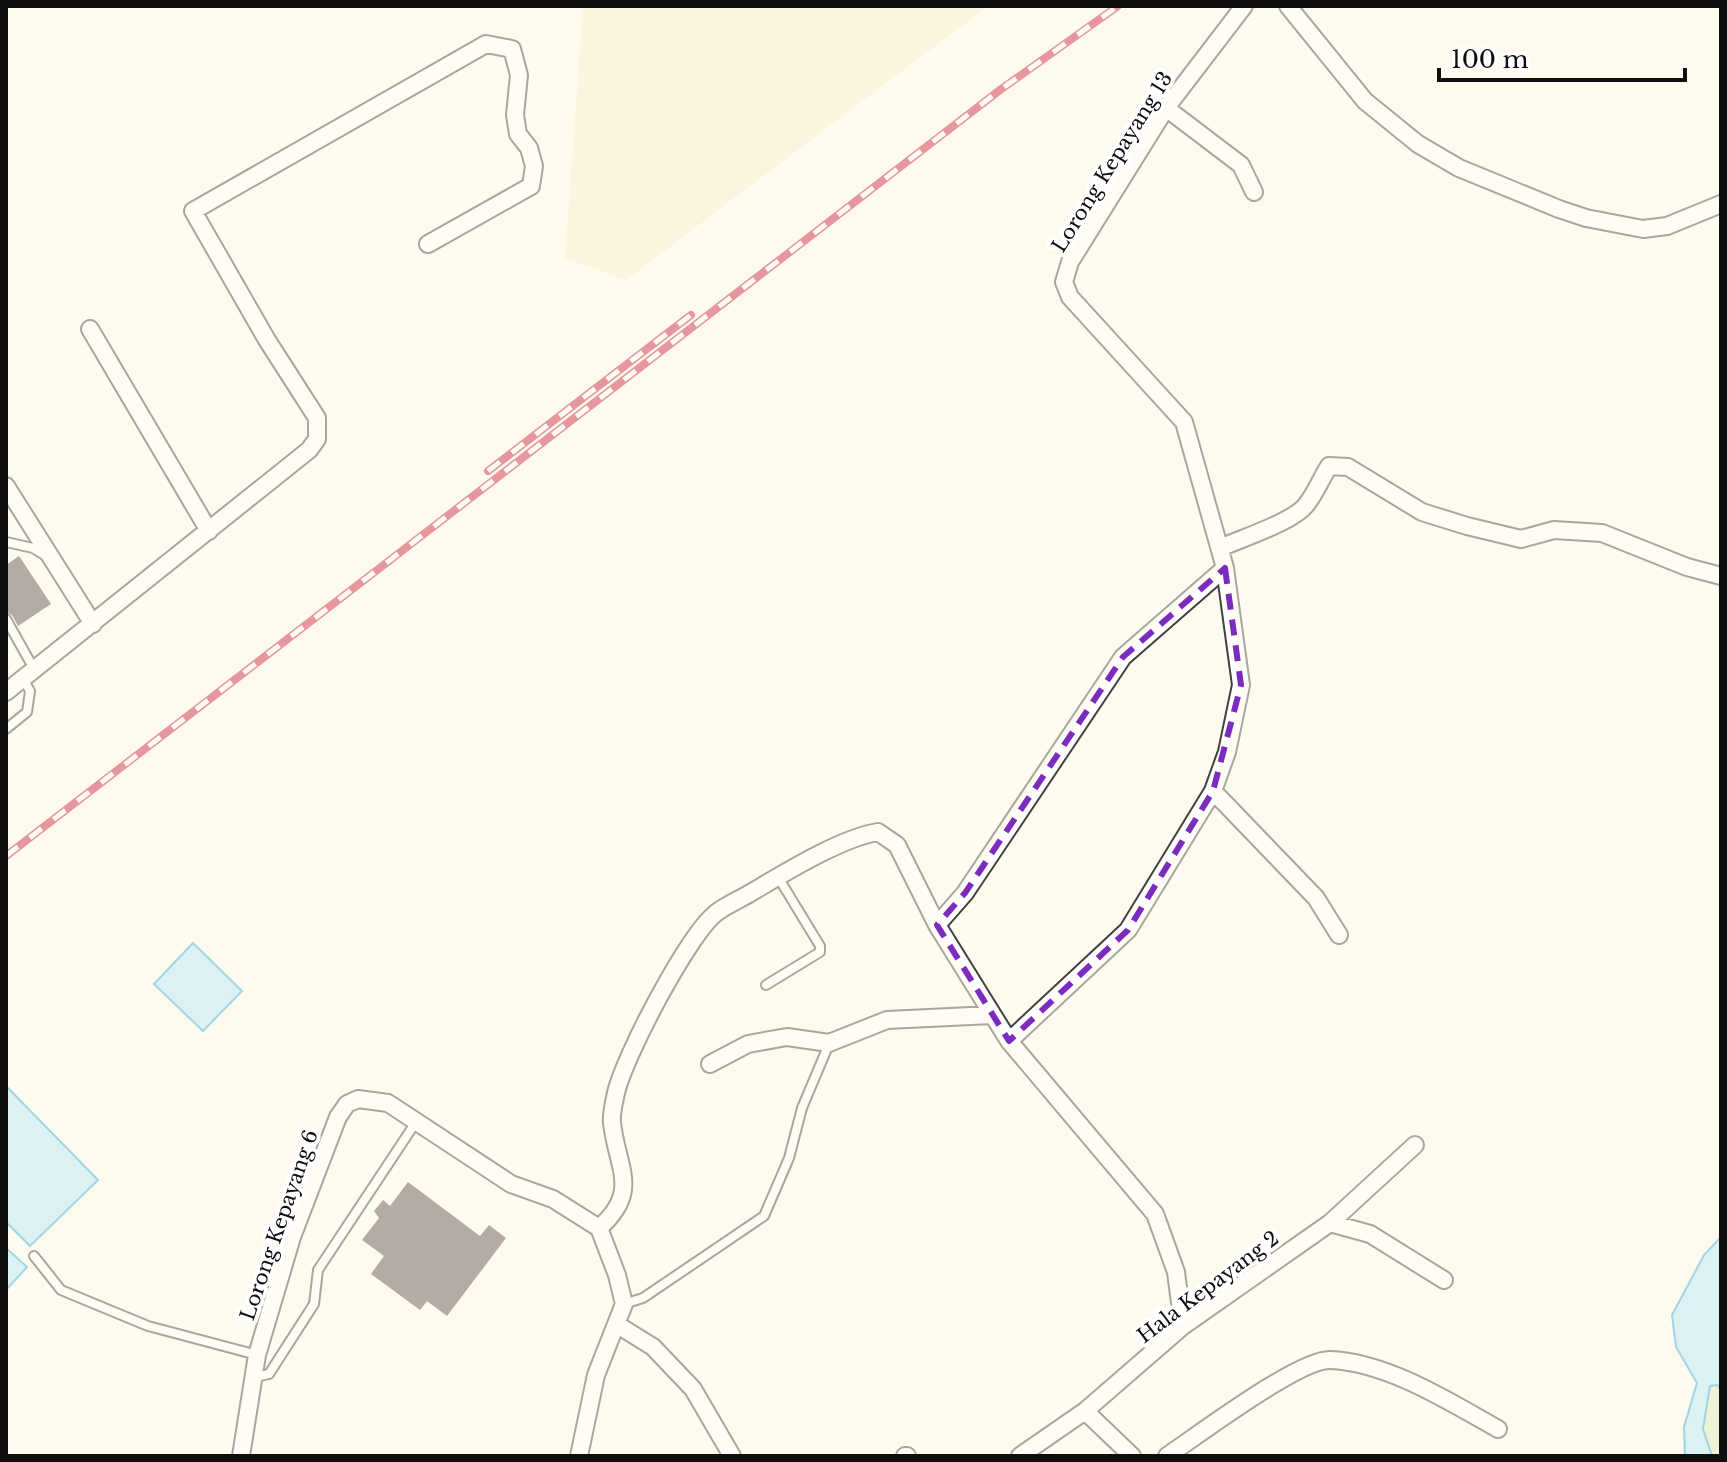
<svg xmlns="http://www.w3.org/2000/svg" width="1727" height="1462" viewBox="0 0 1727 1462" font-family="'Libre Baskerville',serif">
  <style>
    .farmland { fill: #f7eecd }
    .green { fill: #d9ecb5 }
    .water { fill: #afe7fa; stroke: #32a9d6; stroke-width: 2 }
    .building { fill: #574d49 }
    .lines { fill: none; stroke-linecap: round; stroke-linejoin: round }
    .service-casing { stroke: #414141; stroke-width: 12 }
    .minor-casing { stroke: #414141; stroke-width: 20 }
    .service { stroke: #fff; stroke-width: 8 }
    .minor { stroke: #fff; stroke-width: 16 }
    .rail-casing { stroke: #c71d3a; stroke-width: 8 }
    .rail { stroke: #fff; stroke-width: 5; stroke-dasharray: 15; stroke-linecap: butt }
    .marked { fill: none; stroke: #7b2cbf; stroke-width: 6; stroke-dasharray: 16 10; stroke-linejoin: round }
    .labels { text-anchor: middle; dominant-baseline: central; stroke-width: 8; stroke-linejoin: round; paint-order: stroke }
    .street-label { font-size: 20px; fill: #0e0e0e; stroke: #fff }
  </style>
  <rect width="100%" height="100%" fill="#fffaee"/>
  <!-- farmland -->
  <path class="farmland" d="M 583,6 L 988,6 L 626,280 L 565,258 Z"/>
  <!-- green -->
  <path class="green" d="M 1718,1385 L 1721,1390 L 1721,1456 L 1712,1456 L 1703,1429 L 1710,1386 Z"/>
  <!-- water -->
  <path class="water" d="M 193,943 L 242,991 L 203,1031 L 154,984 Z
    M 6,1086 L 98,1180 L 30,1246 L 6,1222 Z
    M 1721,1237 L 1721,1390 L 1717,1385 L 1710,1386 L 1703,1429 L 1712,1456 L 1685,1456 L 1684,1427 L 1697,1383 L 1676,1347 L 1672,1315 L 1704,1255 Z
    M 6,1248 L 27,1267 L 6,1290 Z"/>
  <!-- building -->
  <path class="building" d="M 19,556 L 51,604 L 18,626 L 12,615 L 6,612 L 6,565 Z
    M 408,1182 L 480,1236 L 489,1225 L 506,1238 L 447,1316 L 427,1301 L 420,1310 L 371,1274 L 384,1256 L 362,1240 L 379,1218 L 374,1211 L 383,1200 L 390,1206 Z"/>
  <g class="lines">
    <defs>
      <path id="service" d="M 6,542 L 33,548 L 46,556
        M 6,619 L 34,669
        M 6,729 L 27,712 L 30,691 L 23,679
        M 766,985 L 820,952 L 820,946 L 778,877
        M 34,1256 L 61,1290 L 148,1326 L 257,1355
        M 624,1304 L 643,1298 L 764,1216 L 789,1158 L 802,1108 L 829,1044
        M 255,1377 L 269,1374 L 314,1304 L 318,1270 L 416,1122"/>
      <path id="minor" d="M 1288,6 L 1365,101 L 1418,144 L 1459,168 L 1559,209 L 1586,218 L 1643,229 L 1667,226 L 1721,204
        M 1166,108 L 1241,165 L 1254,192
        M 90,329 L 209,531
        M 6,486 L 93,624
        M 1220,548 C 1242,538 1293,522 1306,505 C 1315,494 1321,479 1329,466 L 1348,467 L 1422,512 L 1467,526 L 1521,539 L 1554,530 L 1602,533 L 1687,567 L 1721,576
        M 6,692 L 309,450 L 317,439 L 317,418 L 267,340 L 193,211 L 486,44 L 512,49 L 519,75 L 515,115 L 518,134 L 529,148 L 534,166 L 531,186 L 428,244
        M 1213,791 L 1316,898 L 1339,935
        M 937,925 L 965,893 L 1123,657 L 1225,568
        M 1009,1041 L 1128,930 L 1213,791 L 1227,752 L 1241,685 L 1225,568 L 1184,422 L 1070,297 L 1064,282 L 1070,262 L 1166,108 L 1244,6
        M 710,1064 L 748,1044 L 787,1037 L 829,1043 L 887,1020 L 992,1015
        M 1330,1223 L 1370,1234 L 1444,1280
        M 599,1228 C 641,1191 617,1168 612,1123 C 611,1114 614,1102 616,1093 C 624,1057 688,935 716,913 C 726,905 741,899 752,892 C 786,872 841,838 878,832 L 897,845 L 937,925 L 1009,1041 L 1155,1214 L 1176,1272 L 1183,1326
        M 616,1324 L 653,1347 L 693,1389 L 732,1456
        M 1085,1411 L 1132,1456
        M 241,1456 L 257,1355 L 292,1237 L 338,1117 L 347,1104 L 358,1099 L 388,1103 L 511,1184 L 553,1199 L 599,1228 L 617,1275 L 624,1304 L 596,1375 L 579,1456
        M 905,1456 L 907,1456
        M 1020,1456 L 1085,1411 L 1183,1326 L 1330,1223 L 1415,1145
        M 1167,1456 C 1197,1436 1299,1359 1330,1360 C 1387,1362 1450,1402 1498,1429"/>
    </defs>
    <!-- service casing -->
    <use href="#service" class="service-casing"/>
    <!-- minor casing -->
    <use href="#minor" class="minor-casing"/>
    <!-- service -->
    <use href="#service" class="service"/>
    <!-- minor -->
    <use href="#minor" class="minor"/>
    <defs>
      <path id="rail" d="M 488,471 L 691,315
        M 6,856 L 1000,90 L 1118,6"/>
    </defs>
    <!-- rail casing -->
    <use href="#rail" class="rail-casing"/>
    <!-- rail -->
    <use href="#rail" class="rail"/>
  </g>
  <!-- marked area -->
  <path d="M0 0H1727V1462H0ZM 1225,568 L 1241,685 L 1213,791 L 1128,930 L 1009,1041 L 937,925 L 965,893 L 1123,657 Z" fill="#fffaee" fill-opacity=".55" fill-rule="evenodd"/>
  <path class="marked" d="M 1225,568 L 1241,685 L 1213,791 L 1128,930 L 1009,1041 L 937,925 L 965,893 L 1123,657 Z"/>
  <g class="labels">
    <!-- street labels -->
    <g class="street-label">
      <text transform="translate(1112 162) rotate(-58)">Lorong Kepayang 13</text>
      <text transform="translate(279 1225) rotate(-71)">Lorong Kepayang 6</text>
      <text transform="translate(1208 1287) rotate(-37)">Hala Kepayang 2</text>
    </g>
  </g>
  <!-- border -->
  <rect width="1727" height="1462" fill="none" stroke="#0e0e0e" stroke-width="16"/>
  <!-- scale -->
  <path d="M1439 68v12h246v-12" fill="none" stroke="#0e0e0e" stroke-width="4"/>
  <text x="1451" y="68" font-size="24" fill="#0e0e0e" stroke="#ffffff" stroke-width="6" paint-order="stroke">100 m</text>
</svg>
